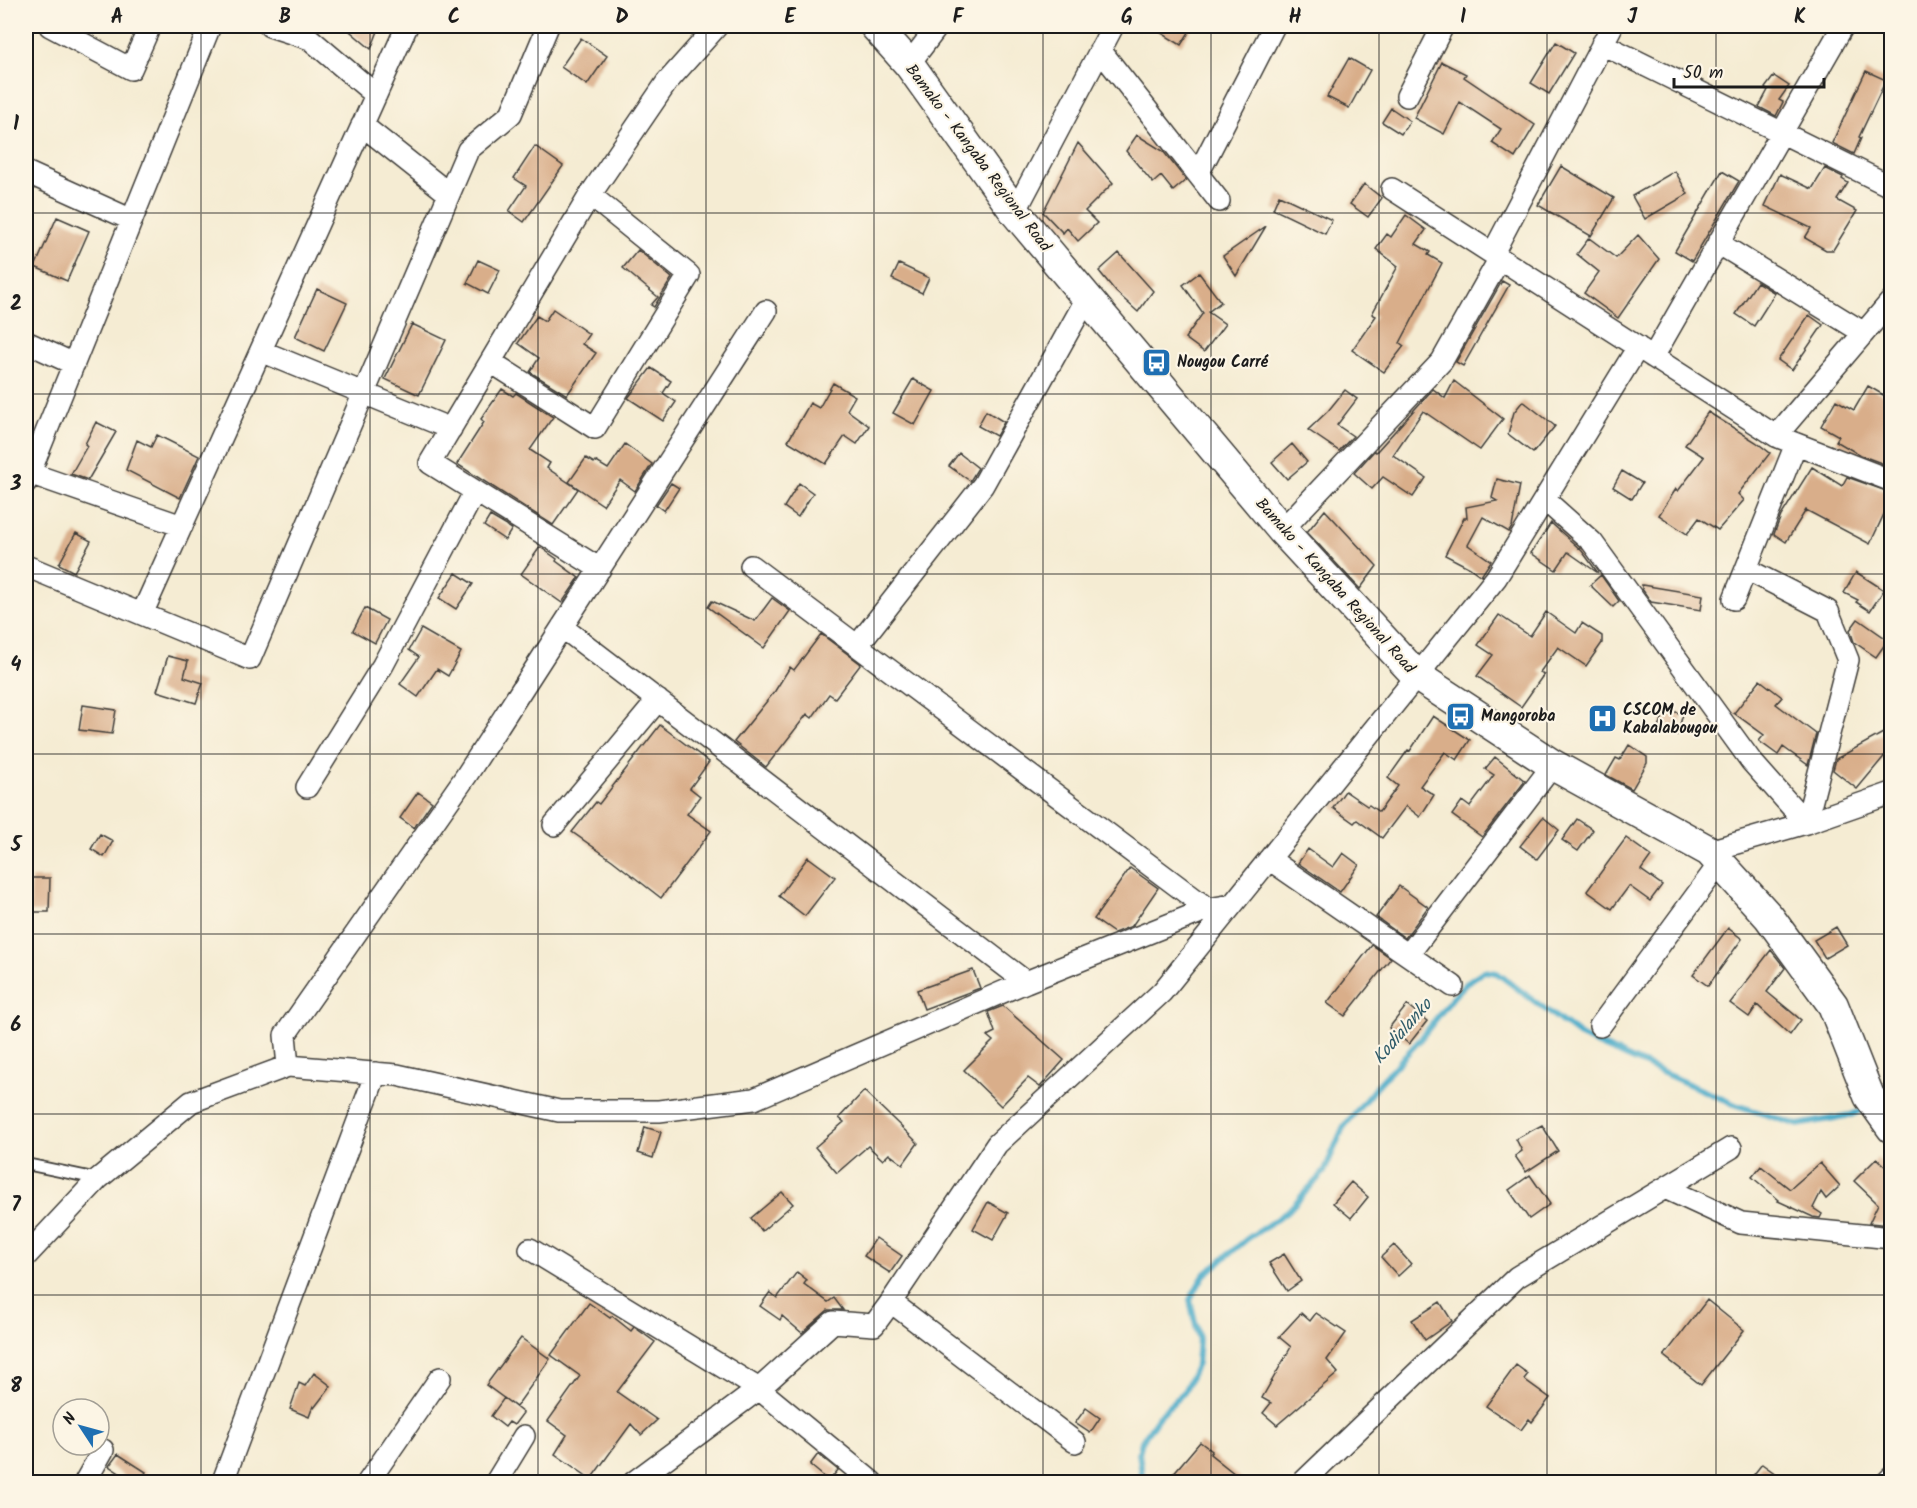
<svg xmlns="http://www.w3.org/2000/svg" width="1917" height="1508" viewBox="0 0 1917 1508" font-family="Kalam,sans-serif">
  <style>
    .lines { fill: none; stroke-linecap: round; stroke-linejoin: round }
    .stream { stroke: #49abc9; stroke-width: 6 }
    .building { fill: #d9ae8a }
    .lane-casing { stroke: #3d3b37; stroke-width: 14 }
    .street-casing { stroke: #3d3b37; stroke-width: 24 }
    .secondary-casing { stroke: #3d3b37; stroke-width: 33 }
    .lane { stroke: #fff; stroke-width: 10 }
    .street { stroke: #fff; stroke-width: 21 }
    .secondary { stroke: #fff; stroke-width: 30 }
    .grid { fill: none; stroke: #1c1c1c; stroke-width: 1.5; stroke-opacity: 0.55 }
    .labels { text-anchor: middle; dominant-baseline: central; stroke-width: 4.5; stroke-linejoin: round; paint-order: stroke }
    .street-label { font-size: 16px; fill: #1c1c1c; stroke: #fcf5e5 }
    .poi-label { font-size: 16px; font-weight: bold; fill: #1c1c1c; stroke: #fcf5e5; text-anchor: start }
    .water-label { font-size: 18px; font-style: italic; fill: #305c6a; stroke: #fcf5e5 }
    .neatline { fill: none; stroke: #1c1c1c; stroke-width: 2 }
    .grid-label { font-size: 20px; text-anchor: middle; font-weight: bold; fill: #1c1c1c }
  </style>
  <rect width="100%" height="100%" fill="#fcf5e5"/>
  <filter id="ink" filterUnits="userSpaceOnUse"><feTurbulence type="fractalNoise" baseFrequency=".0167" numOctaves="2"/><feDisplacementMap in="SourceGraphic" scale="12" xChannelSelector="R" yChannelSelector="G"/><feConvolveMatrix kernelMatrix="1 2 1 2 8 2 1 2 1" color-interpolation-filters="sRGB"/></filter>
  <filter id="wash" filterUnits="userSpaceOnUse"><feTurbulence type="fractalNoise" baseFrequency=".008" numOctaves="4" result="noise"/><feDisplacementMap in="SourceGraphic" scale="24" xChannelSelector="R" yChannelSelector="G"/><feGaussianBlur stdDeviation="1.35" result="paint"/><feColorMatrix in="noise" values="0 0 0 0 0 0 0 0 0 0 0 0 0 0 0 0 0 1.4 0 .05"/><feComposite in="paint" operator="in"/></filter>
  <g filter="url(#wash)">
    <rect width="100%" height="100%" fill="#f5ecd3"/>
    <g class="lines">
      <!-- stream -->
      <path class="stream" d="M 1143,1482 L 1139,1453 L 1142,1441 L 1159,1416 L 1184,1392 L 1197,1364 L 1199,1339 L 1190,1300 L 1204,1275 L 1247,1239 L 1287,1212 L 1324,1172 L 1343,1128 L 1375,1088 L 1418,1042 L 1454,996 L 1469,981 L 1484,971 L 1497,973 L 1582,1037 L 1736,1105 L 1798,1125 L 1851,1115 L 1869,1107"/>
    </g>
    <g id="blocks">
      <!-- building -->
      <path class="building" d="M 344,26 L 380,26 L 371,49 Z
        M 1150,26 L 1193,26 L 1181,45 Z
        M 581,38 L 607,56 L 587,85 L 561,67 Z
        M 1556,42 L 1574,53 L 1549,94 L 1531,83 Z
        M 1349,58 L 1370,70 L 1349,108 L 1327,97 Z
        M 1442,62 L 1466,74 L 1464,77 L 1535,125 L 1515,158 L 1492,143 L 1501,129 L 1460,102 L 1444,134 L 1414,118 Z
        M 1866,71 L 1886,80 L 1859,137 L 1861,138 L 1854,154 L 1832,143 Z
        M 1774,76 L 1789,86 L 1779,100 L 1783,102 L 1776,116 L 1759,107 L 1768,90 L 1765,88 Z
        M 1391,108 L 1410,121 L 1401,134 L 1382,122 Z
        M 1137,135 L 1163,151 L 1186,180 L 1173,191 L 1161,176 L 1153,183 L 1126,151 Z
        M 1078,143 L 1113,183 L 1085,211 L 1097,223 L 1078,241 L 1067,228 L 1063,233 L 1043,212 Z
        M 535,146 L 563,166 L 524,222 L 509,211 L 526,186 L 514,178 Z
        M 1561,166 L 1614,198 L 1591,236 L 1538,205 Z
        M 1825,168 L 1843,177 L 1842,179 L 1848,183 L 1837,200 L 1857,211 L 1833,250 L 1826,250 L 1805,238 L 1811,228 L 1765,206 L 1780,174 L 1812,189 Z
        M 1675,171 L 1688,194 L 1645,219 L 1632,196 Z
        M 1722,171 L 1739,181 L 1692,261 L 1675,251 Z
        M 1364,184 L 1382,198 L 1368,217 L 1350,204 Z
        M 1279,195 L 1332,220 L 1325,234 L 1273,209 Z
        M 1406,215 L 1426,230 L 1416,244 L 1430,252 L 1428,255 L 1442,263 L 1400,343 L 1404,346 L 1384,372 L 1352,350 L 1376,316 L 1372,314 L 1398,266 L 1376,249 L 1387,234 L 1391,237 Z
        M 57,217 L 89,231 L 67,281 L 35,267 Z
        M 1266,226 L 1236,276 L 1223,256 Z
        M 1638,235 L 1659,259 L 1618,318 L 1584,293 L 1599,272 L 1577,254 L 1589,238 L 1616,258 Z
        M 638,250 L 672,278 L 654,307 L 651,305 L 658,297 L 623,268 Z
        M 1119,253 L 1153,291 L 1138,312 L 1116,292 L 1099,271 Z
        M 478,260 L 500,270 L 488,294 L 467,283 Z
        M 899,264 L 929,278 L 922,293 L 892,279 Z
        M 1199,273 L 1221,302 L 1208,312 L 1225,324 L 1204,352 L 1185,338 L 1203,313 L 1183,285 Z
        M 1502,281 L 1509,285 L 1463,366 L 1456,362 Z
        M 1757,282 L 1775,293 L 1754,326 L 1736,314 Z
        M 317,289 L 347,303 L 324,351 L 295,337 Z
        M 553,309 L 589,334 L 582,344 L 596,353 L 567,395 L 530,372 L 539,358 L 518,343 L 537,316 L 545,321 Z
        M 1809,315 L 1823,325 L 1792,370 L 1778,360 Z
        M 412,324 L 446,340 L 419,395 L 385,379 Z
        M 651,368 L 671,381 L 663,393 L 676,402 L 663,421 L 628,398 Z
        M 913,379 L 934,391 L 915,425 L 893,413 Z
        M 1454,381 L 1503,419 L 1480,450 L 1423,411 L 1393,455 L 1426,478 L 1413,497 L 1383,477 L 1372,489 L 1354,473 L 1374,451 L 1376,452 L 1433,389 L 1445,398 Z
        M 833,383 L 855,396 L 847,410 L 869,426 L 857,444 L 845,436 L 826,464 L 788,441 L 810,403 L 819,408 Z
        M 1868,386 L 1892,400 L 1892,467 L 1860,455 L 1836,441 L 1839,436 L 1821,426 L 1836,400 L 1854,410 Z
        M 502,389 L 513,396 L 516,393 L 553,417 L 530,450 L 550,463 L 547,468 L 578,489 L 553,525 L 457,464 L 484,422 L 481,419 Z
        M 1345,390 L 1357,399 L 1337,425 L 1353,436 L 1339,451 L 1308,430 L 1328,411 Z
        M 1523,401 L 1555,426 L 1533,453 L 1508,434 L 1514,412 Z
        M 986,411 L 1004,422 L 996,436 L 978,426 Z
        M 1708,412 L 1756,442 L 1770,453 L 1738,494 L 1744,500 L 1718,530 L 1699,518 L 1687,534 L 1659,515 L 1676,489 L 1678,491 L 1704,457 L 1685,445 Z
        M 96,422 L 116,432 L 88,480 L 71,474 L 87,446 L 85,444 Z
        M 157,435 L 199,456 L 180,498 L 126,470 L 137,440 L 151,447 Z
        M 625,444 L 652,464 L 635,491 L 620,480 L 603,505 L 569,482 L 586,458 L 594,463 L 595,461 L 608,469 Z
        M 1292,444 L 1307,462 L 1287,479 L 1272,462 Z
        M 959,453 L 978,468 L 970,481 L 949,466 Z
        M 1812,467 L 1842,486 L 1847,477 L 1892,493 L 1892,515 L 1885,512 L 1870,544 L 1806,510 L 1786,542 L 1774,534 L 1781,516 Z
        M 1622,471 L 1642,483 L 1632,499 L 1613,487 Z
        M 1497,479 L 1520,485 L 1512,527 L 1509,532 L 1483,517 L 1468,545 L 1491,561 L 1481,576 L 1470,568 L 1445,555 L 1464,518 L 1467,518 L 1466,507 L 1497,501 L 1492,498 Z
        M 671,483 L 679,488 L 664,511 L 656,505 Z
        M 799,483 L 813,493 L 798,517 L 784,507 Z
        M 1325,510 L 1377,566 L 1360,589 L 1307,532 Z
        M 490,516 L 512,529 L 505,540 L 484,526 Z
        M 1551,523 L 1582,551 L 1598,573 L 1568,552 L 1556,570 L 1531,553 Z
        M 76,533 L 91,541 L 74,572 L 59,564 Z
        M 540,547 L 557,559 L 556,561 L 579,578 L 562,603 L 521,574 Z
        M 1856,572 L 1884,590 L 1870,611 L 1856,602 L 1858,600 L 1844,593 Z
        M 456,573 L 473,584 L 456,609 L 439,598 Z
        M 1601,575 L 1619,601 L 1613,607 L 1590,585 Z
        M 1642,585 L 1703,595 L 1701,610 L 1651,602 L 1642,589 Z
        M 772,598 L 790,611 L 764,648 L 708,607 L 712,601 L 755,621 Z
        M 365,608 L 387,620 L 375,643 L 353,631 Z
        M 1546,612 L 1576,633 L 1582,623 L 1602,636 L 1602,643 L 1586,666 L 1558,647 L 1540,672 L 1544,674 L 1521,707 L 1477,676 L 1493,655 L 1478,645 L 1499,615 L 1530,636 Z
        M 1858,619 L 1888,640 L 1876,657 L 1854,642 L 1850,630 Z
        M 421,629 L 461,652 L 448,676 L 437,669 L 418,697 L 400,684 L 419,657 L 409,650 Z
        M 821,634 L 861,664 L 835,698 L 829,694 L 812,718 L 807,714 L 766,767 L 734,742 L 775,691 L 790,667 L 794,670 Z
        M 168,656 L 188,661 L 184,677 L 203,683 L 196,703 L 157,691 Z
        M 1760,680 L 1782,697 L 1776,704 L 1816,734 L 1808,765 L 1783,747 L 1778,755 L 1759,741 L 1764,735 L 1734,713 Z
        M 83,705 L 116,710 L 112,734 L 79,730 Z
        M 1665,709 L 1683,714 L 1677,735 L 1659,729 Z
        M 1433,716 L 1470,740 L 1457,760 L 1445,752 L 1420,786 L 1434,795 L 1420,817 L 1406,806 L 1382,838 L 1357,820 L 1354,823 L 1333,808 L 1345,791 L 1367,806 L 1369,805 L 1379,812 L 1398,786 L 1388,778 L 1408,750 L 1410,751 Z
        M 660,725 L 709,762 L 690,788 L 700,796 L 687,814 L 711,831 L 661,898 L 612,860 L 572,832 L 596,802 L 599,804 Z
        M 1892,728 L 1892,747 L 1857,789 L 1833,770 L 1836,759 Z
        M 1629,745 L 1647,757 L 1647,763 L 1632,789 L 1606,775 L 1616,758 L 1620,760 Z
        M 1495,757 L 1525,781 L 1482,837 L 1452,815 L 1462,801 L 1470,807 L 1494,775 L 1485,769 Z
        M 418,792 L 432,802 L 414,828 L 400,818 Z
        M 1543,817 L 1559,830 L 1537,859 L 1520,846 Z
        M 1577,819 L 1593,830 L 1578,851 L 1562,840 Z
        M 100,834 L 113,841 L 104,857 L 91,849 Z
        M 1626,838 L 1651,856 L 1641,870 L 1662,885 L 1650,901 L 1629,886 L 1612,909 L 1587,891 Z
        M 1308,849 L 1333,867 L 1343,853 L 1359,865 L 1340,892 L 1298,863 Z
        M 808,857 L 835,877 L 805,916 L 779,896 Z
        M 1130,868 L 1158,888 L 1132,926 L 1114,933 L 1094,919 Z
        M 31,878 L 50,878 L 49,912 L 30,912 Z
        M 1399,886 L 1428,907 L 1405,938 L 1376,917 Z
        M 1836,927 L 1847,945 L 1825,958 L 1814,940 Z
        M 1728,928 L 1742,939 L 1708,986 L 1693,975 Z
        M 1372,945 L 1391,958 L 1345,1016 L 1327,1003 Z
        M 1771,950 L 1785,968 L 1767,992 L 1801,1020 L 1790,1035 L 1757,1005 L 1749,1017 L 1730,1003 Z
        M 973,970 L 980,988 L 924,1009 L 917,990 Z
        M 1407,1005 L 1427,1021 L 1409,1044 L 1389,1028 Z
        M 1003,1006 L 1064,1060 L 1040,1087 L 1028,1078 L 1001,1106 L 964,1070 L 993,1041 L 987,1036 L 995,1032 L 988,1012 Z
        M 864,1091 L 918,1143 L 903,1164 L 889,1154 L 883,1160 L 868,1146 L 837,1173 L 815,1147 L 844,1122 L 839,1118 Z
        M 1542,1125 L 1558,1151 L 1526,1172 L 1515,1156 L 1522,1151 L 1516,1139 Z
        M 645,1127 L 661,1132 L 653,1158 L 638,1153 Z
        M 1877,1158 L 1892,1172 L 1892,1225 L 1869,1223 L 1878,1204 L 1854,1181 Z
        M 1820,1163 L 1840,1186 L 1826,1199 L 1821,1192 L 1813,1208 L 1822,1214 L 1820,1218 L 1813,1217 L 1778,1201 L 1779,1200 L 1752,1177 L 1761,1166 L 1790,1189 Z
        M 1530,1175 L 1550,1204 L 1529,1219 L 1509,1190 Z
        M 1351,1182 L 1368,1197 L 1351,1218 L 1333,1203 Z
        M 782,1192 L 793,1204 L 762,1231 L 751,1218 Z
        M 988,1202 L 1008,1213 L 993,1240 L 973,1229 Z
        M 876,1238 L 902,1256 L 890,1273 L 864,1256 Z
        M 1394,1245 L 1411,1264 L 1398,1276 L 1381,1257 Z
        M 1284,1254 L 1301,1281 L 1287,1291 L 1269,1263 Z
        M 797,1272 L 807,1280 L 804,1284 L 828,1302 L 834,1298 L 843,1310 L 828,1310 L 802,1333 L 782,1316 L 780,1320 L 760,1306 L 770,1292 L 777,1298 Z
        M 1707,1300 L 1744,1330 L 1701,1385 L 1664,1356 Z
        M 1440,1302 L 1452,1321 L 1425,1340 L 1412,1320 Z
        M 589,1303 L 610,1318 L 612,1316 L 631,1331 L 634,1327 L 655,1342 L 617,1392 L 657,1420 L 641,1435 L 631,1424 L 591,1479 L 555,1454 L 567,1435 L 548,1421 L 580,1376 L 551,1355 Z
        M 1301,1313 L 1310,1321 L 1316,1313 L 1346,1333 L 1327,1360 L 1338,1373 L 1277,1425 L 1263,1413 L 1271,1403 L 1262,1398 L 1291,1347 L 1279,1337 Z
        M 521,1338 L 550,1359 L 516,1407 L 486,1385 Z
        M 1516,1365 L 1528,1374 L 1524,1379 L 1550,1398 L 1532,1422 L 1529,1419 L 1521,1430 L 1486,1406 Z
        M 314,1373 L 331,1386 L 314,1408 L 313,1406 L 309,1417 L 290,1409 L 299,1383 L 305,1386 Z
        M 504,1398 L 523,1413 L 514,1425 L 509,1422 L 505,1427 L 491,1416 Z
        M 1086,1408 L 1100,1418 L 1090,1433 L 1075,1423 Z
        M 1200,1442 L 1212,1451 L 1210,1454 L 1245,1482 L 1181,1482 L 1172,1475 Z
        M 118,1454 L 146,1472 L 140,1482 L 133,1482 L 109,1466 Z
        M 818,1454 L 838,1470 L 829,1481 L 810,1465 Z
        M 1762,1464 L 1787,1482 L 1748,1482 Z"/>
    </g>
  </g>
  <g filter="url(#ink)">
    <use href="#blocks" fill-opacity="0" stroke="#3d3b37" stroke-width="1.5"/>
    <g class="lines">
      <defs>
        <path id="lane" d="M 26,1164 L 98,1179"/>
        <path id="street" d="M 50,26 L 131,69 L 150,26
          M 270,26 L 310,39 L 376,95
          M 1602,44 L 1892,187
          M 1100,50 L 1219,201
          M 909,64 L 938,26
          M 1407,96 L 1443,26
          M 362,125 L 449,194
          M 26,172 L 132,220
          M 1198,174 L 1274,26
          M 1392,189 L 1776,436 L 1892,481
          M 1015,212 L 1113,26
          M 1718,243 L 1864,333
          M 1493,253 L 1612,26
          M 26,342 L 74,364
          M 261,351 L 451,429
          M 1653,357 L 1843,26
          M 491,362 L 595,428 L 689,275 L 590,195
          M 1776,436 L 1892,300
          M 29,473 L 182,526
          M 26,482 L 210,26
          M 1545,500 L 1592,542 L 1751,761 L 1806,823
          M 1282,530 L 1442,361 L 1500,258
          M 26,566 L 250,659 L 468,150 L 511,114 L 548,26
          M 751,566 L 1208,909
          M 600,569 L 430,463 L 590,195 L 667,82 L 717,26
          M 1746,569 L 1828,611 L 1848,660 L 1806,823
          M 1734,599 L 1796,444
          M 142,614 L 407,26
          M 562,627 L 1026,982
          M 857,646 L 983,485 L 1087,298
          M 307,787 L 383,665 L 475,491
          M 554,825 L 658,700
          M 1709,851 L 1806,823 L 1892,793
          M 1269,859 L 1453,986
          M 1408,955 L 1553,765
          M 1600,1026 L 1720,863
          M 288,1066 L 285,1035 L 466,776 L 766,311
          M 1665,1188 L 1741,1223 L 1892,1238
          M 530,1249 L 759,1389 L 872,1482
          M 26,1256 L 98,1179 L 191,1102 L 288,1066 L 397,1075 L 559,1111 L 659,1111 L 754,1099 L 1026,982 L 1208,909 L 1232,905
          M 891,1302 L 1075,1442
          M 223,1481 L 376,1073
          M 85,1482 L 103,1450
          M 368,1482 L 440,1378
          M 496,1482 L 524,1436
          M 634,1482 L 759,1389 L 833,1322 L 874,1325 L 891,1302 L 997,1144 L 1162,992 L 1496,578 L 1638,347
          M 1303,1482 L 1517,1277 L 1731,1148
          M 1887,1482 L 1892,1477"/>
        <path id="secondary" d="M 875,26 L 909,64 L 1015,212 L 1282,530 L 1417,676 L 1553,765 L 1709,851 L 1769,917 L 1833,1005 L 1869,1096 L 1892,1128"/>
      </defs>
      <!-- lane casing -->
      <use href="#lane" class="lane-casing"/>
      <!-- street casing -->
      <use href="#street" class="street-casing"/>
      <!-- secondary casing -->
      <use href="#secondary" class="secondary-casing"/>
      <!-- lane -->
      <use href="#lane" class="lane"/>
      <!-- street -->
      <use href="#street" class="street"/>
      <!-- secondary -->
      <use href="#secondary" class="secondary"/>
    </g>
  </g>
  <!-- grid -->
  <path class="grid" d="M 201,26 L 201,1482M 370,26 L 370,1482M 538,26 L 538,1482M 706,26 L 706,1482M 874,26 L 874,1482M 1043,26 L 1043,1482M 1211,26 L 1211,1482M 1379,26 L 1379,1482M 1547,26 L 1547,1482M 1716,26 L 1716,1482M 26,213 L 1892,213M 26,394 L 1892,394M 26,574 L 1892,574M 26,754 L 1892,754M 26,934 L 1892,934M 26,1114 L 1892,1114M 26,1295 L 1892,1295"/>
  <!-- icons -->
  <defs>
    <symbol id="bus-square" viewBox="-11 -11 22 22"><rect x="-9" y="-9" width="18" height="18" rx="4" fill="#1f6fb2" stroke="#fcf5e5"/><path d="M-5-6H5V4H4V6H2V4H-2V6H-4V4H-5ZM-3.5-4V0h7V-4ZM-3.5 1.2v1.5H-2V1.2ZM2 1.2v1.5H3.5V1.2Z" fill="#fff"/></symbol>
    <symbol id="hospital-square" viewBox="-11 -11 22 22"><rect x="-9" y="-9" width="18" height="18" rx="4" fill="#1f6fb2" stroke="#fcf5e5"/><path d="M-5-5h3v3.5h4V-5h3V5h-3V1.5h-4V5h-3Z" fill="#fff"/></symbol>
  </defs>
  <g fill-rule="evenodd">
    <use href="#bus-square" x="1140" y="346" width="33" height="33"/>
    <use href="#bus-square" x="1444" y="700" width="33" height="33"/>
    <use href="#hospital-square" x="1586" y="702" width="33" height="33"/>
  </g>
  <g class="labels">
    <!-- street labels -->
    <g class="street-label">
      <text transform="translate(978 158) rotate(53)">Bamako - Kangaba Regional Road</text>
      <text transform="translate(1335 586) rotate(48)">Bamako - Kangaba Regional Road</text>
    </g>
    <!-- poi labels -->
    <g class="poi-label">
      <text x="1177" y="362">Nougou Carré</text>
      <text x="1623" y="710">CSCOM de<tspan x="1623" dy="18">Kabalabougou</tspan></text>
      <text x="1481" y="716">Mangoroba</text>
    </g>
    <!-- water labels -->
    <g class="water-label">
      <text transform="translate(1403 1032) rotate(-49)">Kodialanko</text>
    </g>
  </g>
  <!-- margin -->
  <rect width="1917" height="1508" fill="none" stroke="#fcf5e5" stroke-width="66"/>
  <!-- north arrow -->
  <g transform="translate(81 1427) rotate(306)"><circle r="28" fill="#fcf5e5" stroke="#a29e95" stroke-width="1.5"/>
  <path d="M0-4.5L10 22L0 15L-10 22Z" fill="#1f6fb2"/>
  <text y="-9" font-size="16" font-weight="bold" text-anchor="middle" fill="#1c1c1c">N</text>
  </g>
  <!-- scale -->
  <path d="M1674 78v9h150v-9" fill="none" stroke="#1c1c1c" stroke-width="3"/>
  <text x="1683" y="78" font-size="18" fill="#1c1c1c" stroke="#fcf5e5" stroke-width="4.5" paint-order="stroke">50 m</text>
  <rect x="33" y="33" width="1851" height="1442" class="neatline"/>
  <g class="grid-label">
    <text x="117" y="23">A</text>
    <text x="285" y="23">B</text>
    <text x="454" y="23">C</text>
    <text x="622" y="23">D</text>
    <text x="790" y="23">E</text>
    <text x="958" y="23">F</text>
    <text x="1127" y="23">G</text>
    <text x="1295" y="23">H</text>
    <text x="1463" y="23">I</text>
    <text x="1632" y="23">J</text>
    <text x="1800" y="23">K</text>
    <text x="16" y="130">1</text>
    <text x="16" y="310">2</text>
    <text x="16" y="490">3</text>
    <text x="16" y="671">4</text>
    <text x="16" y="851">5</text>
    <text x="16" y="1031">6</text>
    <text x="16" y="1211">7</text>
    <text x="16" y="1392">8</text>
  </g>
</svg>
